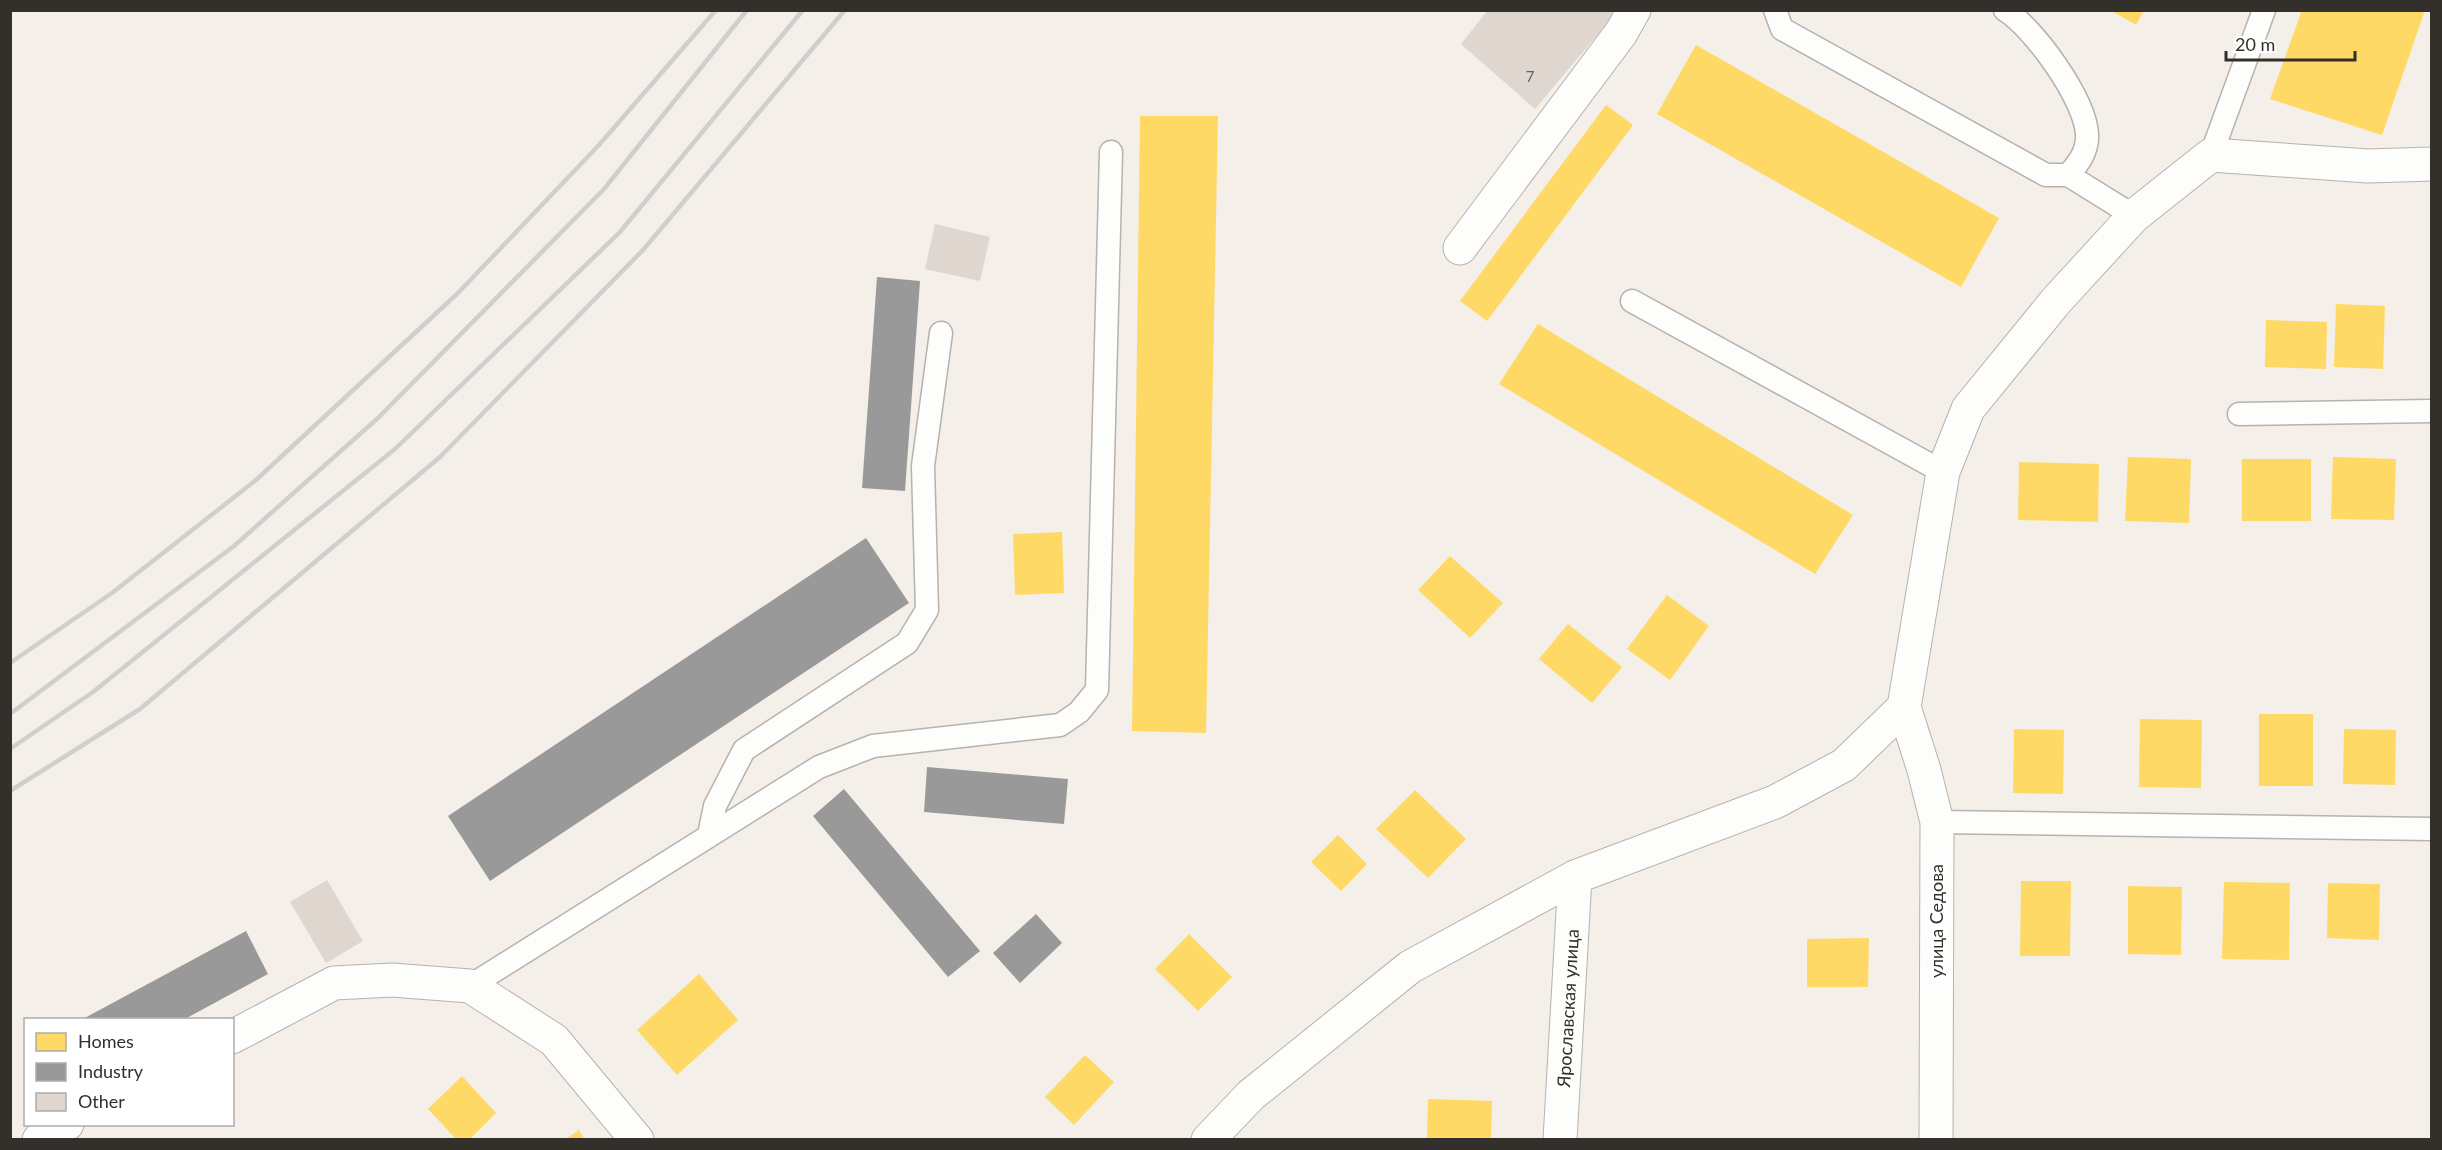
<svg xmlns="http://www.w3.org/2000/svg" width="2442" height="1150" viewBox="0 0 2442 1150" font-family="Lato,sans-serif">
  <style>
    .homes { fill: #ffd966 }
    .industry { fill: #999 }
    .building { fill: #dfd6d0 }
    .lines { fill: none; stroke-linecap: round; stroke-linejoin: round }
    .service-casing { stroke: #b6b2ae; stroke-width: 25 }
    .minor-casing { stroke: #b6b2ae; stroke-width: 35 }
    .service { stroke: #fdfdfc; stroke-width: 22 }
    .minor { stroke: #fdfdfc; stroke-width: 33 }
    .rail { stroke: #cfcfcd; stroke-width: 4.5 }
    .labels { text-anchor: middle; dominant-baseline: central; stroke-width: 6; stroke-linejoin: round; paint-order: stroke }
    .number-label { font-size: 15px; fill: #615c57 }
    .street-label { font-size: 18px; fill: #33302b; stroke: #fff }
  </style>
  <rect width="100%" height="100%" fill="#f4efe8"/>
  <!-- homes -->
  <path class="homes" d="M 2110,10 L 2144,10 L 2136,25 Z
    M 2302,10 L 2425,10 L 2382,135 L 2270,99 Z
    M 1696,45 L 1999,218 L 1961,287 L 1657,114 Z
    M 1606,105 L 1633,125 L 1487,321 L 1460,301 Z
    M 1140,116 L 1218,116 L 1206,733 L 1132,731 Z
    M 2336,304 L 2385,306 L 2383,369 L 2334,367 Z
    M 2266,320 L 2327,322 L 2326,369 L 2265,367 Z
    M 1538,324 L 1853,515 L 1815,574 L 1499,384 Z
    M 2128,457 L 2191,459 L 2189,523 L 2125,521 Z
    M 2333,457 L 2396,459 L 2394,520 L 2331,519 Z
    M 2242,459 L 2311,459 L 2311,521 L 2242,521 Z
    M 2019,462 L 2099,464 L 2098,522 L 2018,520 Z
    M 1062,532 L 1064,593 L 1015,595 L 1013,534 Z
    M 1450,556 L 1503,603 L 1470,638 L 1418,590 Z
    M 1667,595 L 1709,626 L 1670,680 L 1627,649 Z
    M 1568,624 L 1622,667 L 1592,703 L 1539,659 Z
    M 2259,714 L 2313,714 L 2313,786 L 2259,786 Z
    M 2140,719 L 2202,720 L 2201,788 L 2139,787 Z
    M 2014,729 L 2064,730 L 2063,794 L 2013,793 Z
    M 2344,729 L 2396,730 L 2395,785 L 2343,784 Z
    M 1415,790 L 1466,839 L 1428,878 L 1376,829 Z
    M 1338,835 L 1367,864 L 1341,891 L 1311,862 Z
    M 2021,881 L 2071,881 L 2070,956 L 2020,956 Z
    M 2224,882 L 2290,883 L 2289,960 L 2222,959 Z
    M 2328,883 L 2380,884 L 2379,940 L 2327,938 Z
    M 2128,886 L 2182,887 L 2181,955 L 2128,954 Z
    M 1189,934 L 1232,977 L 1198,1011 L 1155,969 Z
    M 1869,938 L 1868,987 L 1807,987 L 1807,939 Z
    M 699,974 L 738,1020 L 677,1075 L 637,1030 Z
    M 1085,1055 L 1114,1082 L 1074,1125 L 1045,1097 Z
    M 462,1076 L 496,1113 L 469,1140 L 457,1140 L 428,1109 Z
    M 1428,1099 L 1492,1101 L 1491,1140 L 1427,1140 Z
    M 579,1130 L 585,1140 L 564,1140 Z"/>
  <!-- industry -->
  <path class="industry" d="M 877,277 L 920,281 L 905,491 L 862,488 Z
    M 866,538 L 909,603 L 490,881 L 448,816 Z
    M 927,767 L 1068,779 L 1064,824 L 924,812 Z
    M 844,789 L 980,951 L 948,977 L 813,816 Z
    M 1036,914 L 1062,943 L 1020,983 L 993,953 Z
    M 246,931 L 268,974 L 183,1020 L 81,1020 Z"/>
  <!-- building -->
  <path class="building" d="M 1488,10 L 1609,10 L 1614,15 L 1535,109 L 1461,44 Z
    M 935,224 L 990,237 L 980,281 L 925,269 Z
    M 327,880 L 363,941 L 326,963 L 290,902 Z"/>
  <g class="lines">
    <defs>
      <path id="service" d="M 1775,10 L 1782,29 L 2046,175 L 2068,175 L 2134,216
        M 2005,10 C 2034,28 2085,99 2087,134 C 2088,151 2079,163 2068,175
        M 2211,155 L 2264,10
        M 1632,301 L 1943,472
        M 2239,414 L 2432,411
        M 1937,822 L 2432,829
        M 709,835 L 715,806 L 744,750 L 907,643 L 927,610 L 923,466 L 941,333
        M 470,986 L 819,767 L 873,746 L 1060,725 L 1079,712 L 1097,690 L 1111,152"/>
      <g id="minor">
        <path d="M 1460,248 L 1621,33 L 1634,10"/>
        <path d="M 1904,707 L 1924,770 L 1937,822 L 1936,1140"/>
        <path d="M 232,1037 L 334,983 L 392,980 L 470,986 L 554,1040 L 637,1140"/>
        <path d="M 39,1140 L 67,1124"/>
        <path d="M 1208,1140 L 1251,1095 L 1410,967 L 1575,877 L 1775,802 L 1844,765 L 1904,707 L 1943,472 L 1968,409 L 2056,301 L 2134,216 L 2211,155 L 2368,166 L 2432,164"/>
        <path id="s1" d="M 1560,1140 L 1575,877"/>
      </g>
    </defs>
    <!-- service casing -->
    <use href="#service" class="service-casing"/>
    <!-- minor casing -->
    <use href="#minor" class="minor-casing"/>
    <!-- service -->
    <use href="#service" class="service"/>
    <!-- minor -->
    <use href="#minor" class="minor"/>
    <!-- rail -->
    <path class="rail" d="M 10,663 L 112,593 L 256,480 L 457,294 L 599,145 L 716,10
      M 10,714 L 234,546 L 378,418 L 604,189 L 747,10
      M 10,749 L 93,692 L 395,449 L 620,232 L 803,10
      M 10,791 L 140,709 L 440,457 L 643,250 L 845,10"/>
  </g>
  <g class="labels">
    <!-- number labels -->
    <g class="number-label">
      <text x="1530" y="76">7</text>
    </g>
    <!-- street labels -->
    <g class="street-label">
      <text transform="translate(1936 921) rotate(-90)">улица Седова</text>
      <text stroke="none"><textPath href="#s1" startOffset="132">Ярославская улица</textPath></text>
    </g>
  </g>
  <!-- border -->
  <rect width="2442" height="1150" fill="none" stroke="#33302b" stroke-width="24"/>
  <!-- legend -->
  <rect x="24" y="1018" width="210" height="108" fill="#ffffff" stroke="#adacaa" stroke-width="1.5"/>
  <rect x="36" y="1033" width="30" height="18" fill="#ffd966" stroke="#adacaa" stroke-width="1.5"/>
  <text x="78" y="1048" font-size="18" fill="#33302b">Homes</text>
  <rect x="36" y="1063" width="30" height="18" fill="#999999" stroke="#adacaa" stroke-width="1.5"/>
  <text x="78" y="1078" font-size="18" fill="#33302b">Industry</text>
  <rect x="36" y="1093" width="30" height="18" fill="#dfd6d0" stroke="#adacaa" stroke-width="1.5"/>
  <text x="78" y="1108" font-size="18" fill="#33302b">Other</text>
  <!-- scale -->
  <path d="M2226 51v9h129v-9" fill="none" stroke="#33302b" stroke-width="3"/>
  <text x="2235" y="51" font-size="18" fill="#33302b" stroke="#ffffff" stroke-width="4.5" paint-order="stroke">20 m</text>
</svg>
